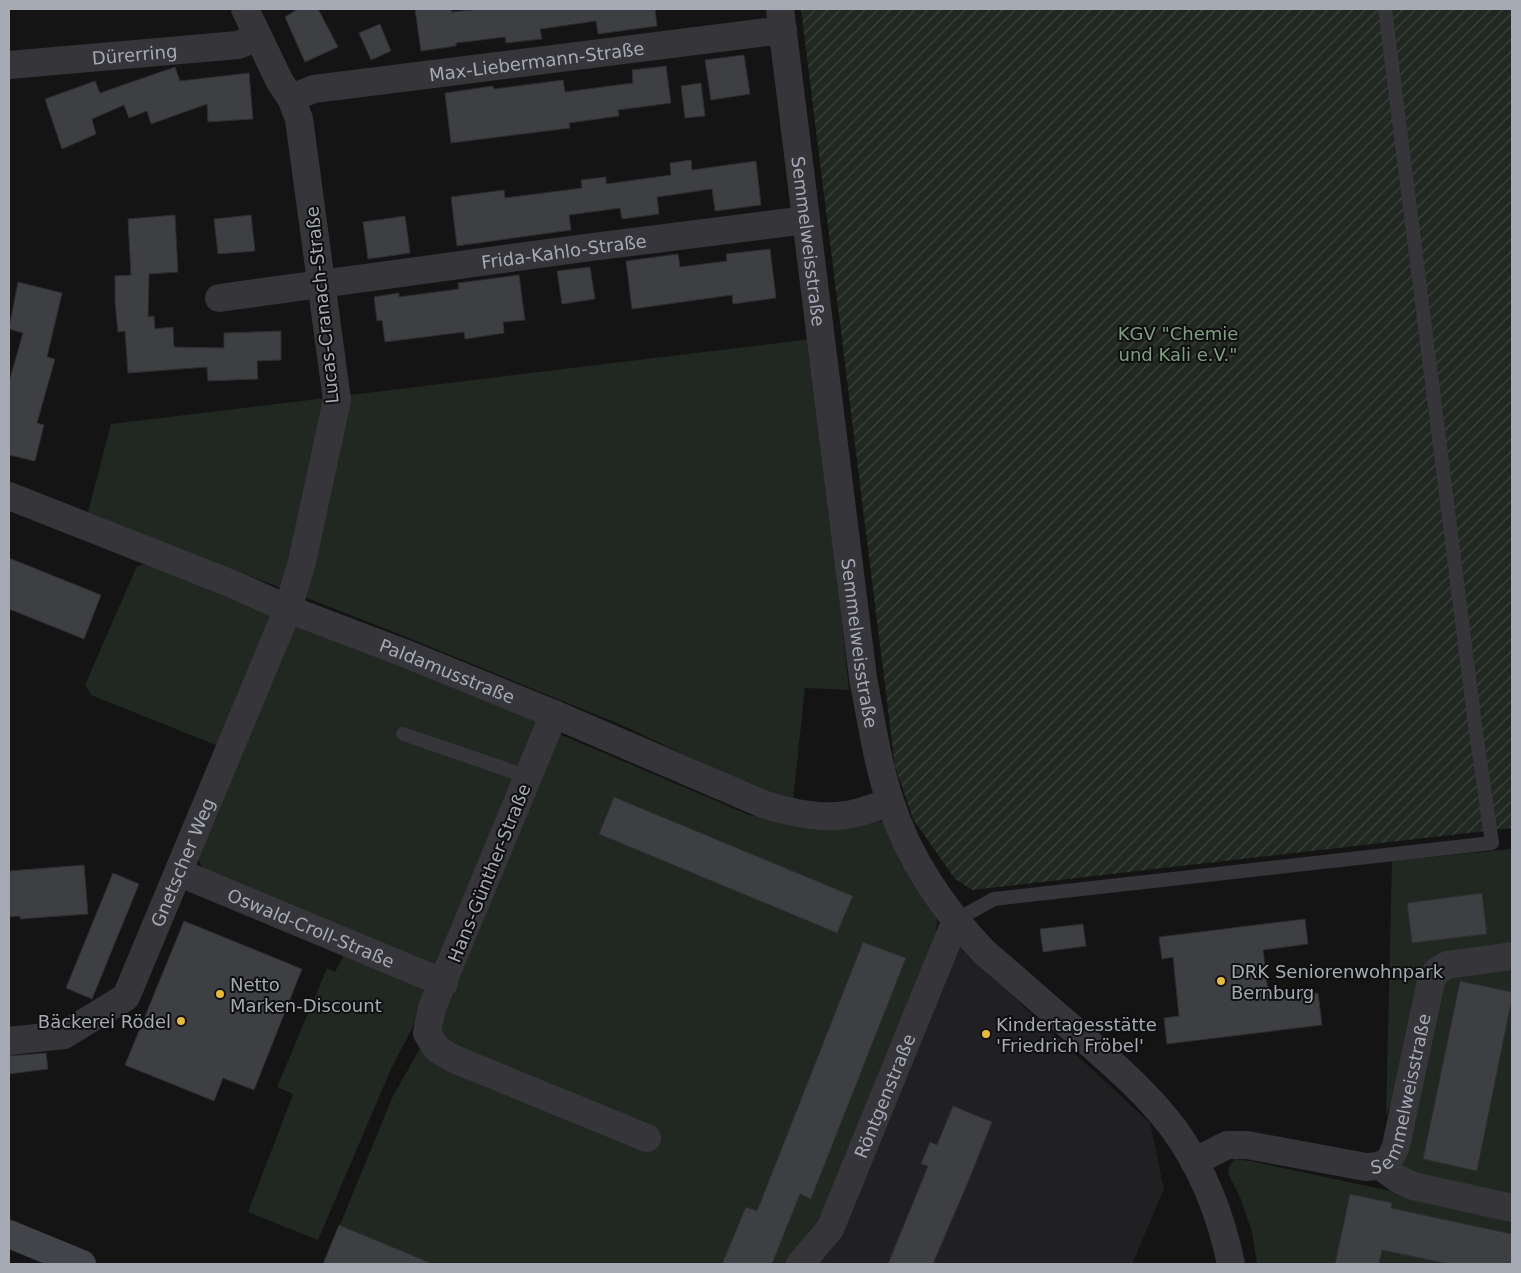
<svg xmlns="http://www.w3.org/2000/svg" width="1521" height="1273" viewBox="0 0 1521 1273" font-family="'DejaVu Sans',sans-serif">
  <style>
    .built { fill: #202022 }
    .grass { fill: #202821 }
    .garden { fill: url(#garden-furrows) }
    .building { fill: #3e3f42; stroke: #2e2e31 }
    .lines { fill: none; stroke-linecap: round; stroke-linejoin: round }
    .lane { stroke: #35353a; stroke-width: 14 }
    .street { stroke: #35353a; stroke-width: 28 }
    .secondary { stroke: #43444a; stroke-width: 28 }
    .poi-dot { fill: #e9b938; stroke: #0f0f10; stroke-width: 2 }
    .labels { text-anchor: middle; dominant-baseline: central; stroke-width: 4; stroke-linejoin: round; paint-order: stroke }
    .street-label { font-size: 18px; fill: #a6aab5; stroke: #0f0f10 }
    .park-label { font-size: 18px; fill: #7e9f82; stroke: #0f0f10 }
    .poi-label { font-size: 18px; fill: #a6aab5; stroke: #0f0f10; text-anchor: start }
  </style>
  <defs>
    <pattern id="garden-furrows" width="10" height="10" patternUnits="userSpaceOnUse" patternTransform="scale(1.25)"><rect width="10" height="10" fill="#202821"/><path d="M-1 1l2-2M0 10L10 0M9 11l2-2" fill="none" stroke="#3d443f"/></pattern>
  </defs>
  <rect width="100%" height="100%" fill="#141415"/>
  <!-- built -->
  <path class="built" d="M 957,945 L 1150,1123 L 1164,1189 L 1132,1264 L 810,1264 Z"/>
  <!-- grass -->
  <path class="grass" d="M 812,339 L 849,690 L 805,688 L 793,800 L 763,792 L 626,727 L 399,634 L 145,535 L 88,512 L 111,424 Z
    M 147,564 L 271,614 L 223,748 L 91,695 L 85,685 L 137,566 Z
    M 301,623 L 542,719 L 440,963 L 432,966 L 204,870 L 197,857 L 284,634 Z
    M 557,733 L 749,815 L 824,826 L 885,821 L 937,919 L 935,947 L 831,1212 L 795,1264 L 324,1264 L 392,1098 L 437,1018 Z
    M 1512,849 L 1512,947 L 1444,956 L 1403,1077 L 1386,1116 L 1392,861 Z
    M 345,953 L 421,980 L 429,995 L 391,1069 L 318,1240 L 248,1212 L 293,1094 L 277,1087 L 327,968 L 335,972 Z
    M 1512,964 L 1512,1200 L 1417,1179 L 1401,1167 L 1442,979 Z
    M 1235,1159 L 1250,1161 L 1512,1217 L 1512,1264 L 1257,1264 L 1252,1232 L 1240,1197 L 1228,1173 L 1229,1167 Z"/>
  <!-- garden -->
  <path class="garden" d="M 801,9 L 1512,9 L 1512,828 L 972,890 L 955,879 L 913,819 L 895,766 Z"/>
  <!-- building -->
  <path class="building" d="M 298,9 L 318,9 L 338,47 L 305,62 L 285,17 Z
    M 415,9 L 451,9 L 452,12 L 481,9 L 655,9 L 657,26 L 598,34 L 596,21 L 540,29 L 542,39 L 506,43 L 505,37 L 456,43 L 456,46 L 421,51 Z
    M 380,24 L 391,51 L 371,60 L 359,33 Z
    M 744,55 L 750,94 L 711,100 L 705,60 Z
    M 666,66 L 671,103 L 618,110 L 619,116 L 569,123 L 570,128 L 451,143 L 445,93 L 493,86 L 494,89 L 563,80 L 565,92 L 633,83 L 632,70 Z
    M 175,67 L 180,81 L 249,73 L 253,119 L 208,122 L 207,104 L 151,124 L 147,111 L 129,118 L 124,105 L 92,119 L 96,134 L 62,149 L 45,99 L 95,81 L 100,93 Z
    M 701,83 L 705,116 L 685,118 L 681,86 Z
    M 691,160 L 692,170 L 756,161 L 761,205 L 715,211 L 712,189 L 657,197 L 659,214 L 622,219 L 620,208 L 569,215 L 571,230 L 457,246 L 451,197 L 504,190 L 505,198 L 582,188 L 581,180 L 606,177 L 606,184 L 671,175 L 670,163 Z
    M 175,215 L 178,272 L 149,274 L 148,317 L 154,316 L 155,329 L 173,327 L 174,347 L 224,348 L 224,333 L 281,331 L 281,360 L 257,361 L 258,379 L 208,381 L 207,367 L 128,373 L 125,331 L 118,332 L 115,302 L 115,276 L 131,275 L 128,219 Z
    M 251,215 L 255,251 L 218,254 L 214,219 Z
    M 405,216 L 410,253 L 368,259 L 363,222 Z
    M 770,249 L 776,298 L 733,304 L 732,295 L 632,309 L 626,261 L 678,254 L 680,267 L 727,261 L 726,254 Z
    M 590,267 L 595,299 L 562,304 L 557,271 Z
    M 519,275 L 525,320 L 503,322 L 504,333 L 465,339 L 464,332 L 385,342 L 382,320 L 377,321 L 374,297 L 399,293 L 399,297 L 459,289 L 458,283 Z
    M 18,282 L 62,293 L 47,357 L 55,359 L 37,423 L 44,425 L 35,461 L 9,455 L 9,382 L 23,333 L 9,329 Z
    M 9,558 L 101,595 L 84,639 L 9,609 Z
    M 614,797 L 853,896 L 837,933 L 599,834 Z
    M 84,865 L 88,914 L 20,919 L 20,916 L 9,917 L 9,871 Z
    M 113,873 L 139,884 L 92,999 L 66,988 Z
    M 1482,893 L 1487,934 L 1412,943 L 1407,903 Z
    M 1305,919 L 1308,944 L 1263,950 L 1269,999 L 1318,993 L 1322,1025 L 1167,1044 L 1164,1018 L 1179,1016 L 1173,957 L 1162,959 L 1159,937 Z
    M 184,921 L 302,969 L 254,1090 L 223,1078 L 214,1101 L 125,1065 Z
    M 1083,924 L 1086,946 L 1043,952 L 1040,929 Z
    M 863,942 L 906,958 L 811,1199 L 800,1194 L 772,1264 L 722,1264 L 746,1207 L 757,1211 Z
    M 1460,981 L 1512,992 L 1512,998 L 1477,1171 L 1423,1159 Z
    M 46,1053 L 48,1069 L 9,1074 L 9,1056 Z
    M 953,1106 L 992,1122 L 968,1182 L 933,1264 L 888,1264 L 928,1166 L 921,1164 L 930,1142 L 937,1145 Z
    M 1350,1194 L 1392,1203 L 1391,1208 L 1512,1234 L 1512,1264 L 1449,1264 L 1382,1250 L 1379,1264 L 1335,1264 Z
    M 339,1225 L 433,1264 L 323,1264 Z"/>
  <g class="lines">
    <!-- lane -->
    <path class="lane" d="M 403,734 L 529,777
      M 956,920 L 994,899 L 1492,843 L 1475,725 L 1385,9"/>
    <!-- street -->
    <g class="street">
      <path id="s1" d="M 780,9 L 863,678 C 871,719 877,761 890,801 C 908,858 944,911 985,953 C 1017,980 1048,1008 1080,1035 C 1113,1064 1147,1093 1174,1129 C 1203,1169 1221,1216 1231,1264"/>
      <path id="s2" d="M 9,65 L 238,45 L 258,37"/>
      <path id="s3" d="M 291,98 L 314,89 L 783,30"/>
      <path id="s4" d="M 219,298 L 592,247 L 806,220"/>
      <path id="s5" d="M 9,496 L 235,585 L 288,609 L 404,653 L 554,714 L 763,804 C 791,813 826,821 856,813 C 868,810 879,806 890,802"/>
      <path d="M 554,714 L 432,1008 L 427,1033 L 437,1049 L 454,1059 L 647,1138"/>
      <path id="s6" d="M 180,873 L 444,983"/>
      <path id="s7" d="M 9,1041 L 64,1035 L 126,997 L 288,609 L 302,562 L 337,400 L 299,119 L 291,98 L 280,82 L 245,9"/>
      <path id="s8" d="M 1194,1162 L 1227,1145 L 1247,1145 L 1366,1167 C 1385,1166 1389,1164 1396,1146 L 1431,981 L 1437,971 L 1447,965 L 1512,956"/>
      <path d="M 1380,1166 L 1398,1179 L 1413,1186 L 1512,1208"/>
      <path id="s9" d="M 800,1264 L 830,1229 L 956,920"/>
    </g>
    <!-- secondary -->
    <path class="secondary" d="M 9,1234 L 82,1264"/>
  </g>
  <!-- markers -->
  <g class="poi-dot">
    <circle cx="1221" cy="981" r="5"/>
    <circle cx="220" cy="994" r="5"/>
    <circle cx="181" cy="1021" r="5"/>
    <circle cx="986" cy="1034" r="5"/>
  </g>
  <g class="labels">
    <!-- street labels -->
    <g class="street-label">
      <text stroke="none"><textPath href="#s2" startOffset="126">Dürerring</textPath></text>
      <text stroke="none"><textPath href="#s3" startOffset="249">Max-Liebermann-Straße</textPath></text>
      <text stroke="none"><textPath href="#s1" startOffset="234">Semmelweisstraße</textPath></text>
      <text stroke="none"><textPath href="#s4" startOffset="348">Frida-Kahlo-Straße</textPath></text>
      <text transform="translate(322 305) rotate(-96)">Lucas-Cranach-Straße</text>
      <text stroke="none"><textPath href="#s1" startOffset="639">Semmelweisstraße</textPath></text>
      <text stroke="none"><textPath href="#s5" startOffset="472">Paldamusstraße</textPath></text>
      <text stroke="none"><textPath href="#s7" startOffset="274">Gnetscher Weg</textPath></text>
      <text transform="translate(489 873) rotate(-68)">Hans-Günther-Straße</text>
      <text stroke="none"><textPath href="#s6" startOffset="142">Oswald-Croll-Straße</textPath></text>
      <text stroke="none"><textPath href="#s8" startOffset="268">Semmelweisstraße</textPath></text>
      <text stroke="none"><textPath href="#s9" startOffset="190">Röntgenstraße</textPath></text>
    </g>
    <!-- park labels -->
    <g class="park-label">
      <text x="1178" y="333">KGV "Chemie<tspan x="1178" dy="21">und Kali e.V."</tspan></text>
    </g>
    <!-- poi labels -->
    <g class="poi-label">
      <text x="1231" y="971">DRK Seniorenwohnpark<tspan x="1231" dy="21">Bernburg</tspan></text>
      <text x="230" y="984">Netto<tspan x="230" dy="21">Marken-Discount</tspan></text>
      <text x="171" y="1021" text-anchor="end">Bäckerei Rödel</text>
      <text x="996" y="1024">Kindertagesstätte<tspan x="996" dy="21">'Friedrich Fröbel'</tspan></text>
    </g>
  </g>
  <!-- border -->
  <rect width="1521" height="1273" fill="none" stroke="#a6aab5" stroke-width="20"/>
</svg>
